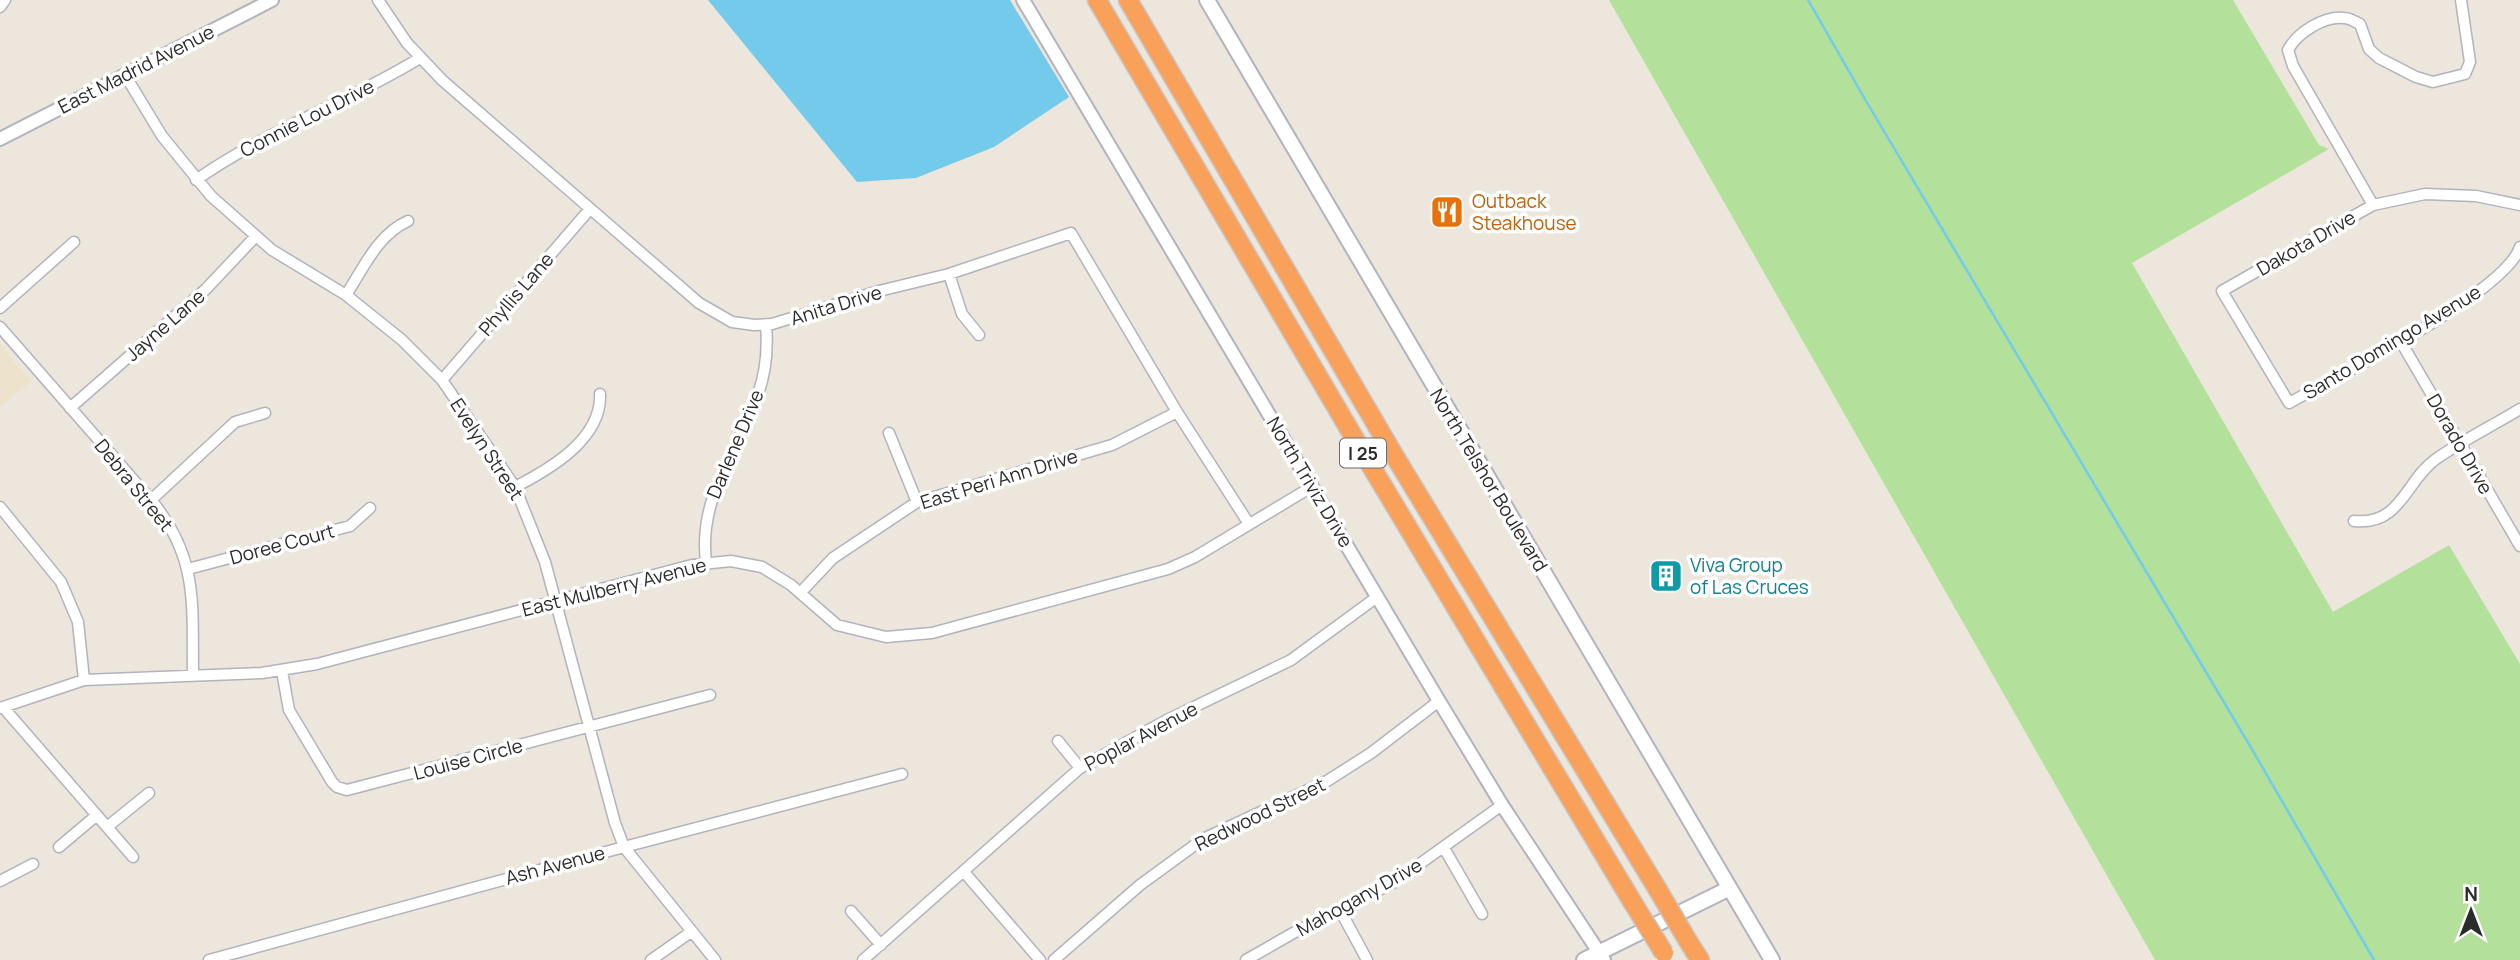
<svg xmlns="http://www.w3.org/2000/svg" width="2520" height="960" viewBox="0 0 2520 960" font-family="Manrope,sans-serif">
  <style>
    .education { fill: #ede3cd }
    .green { fill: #b3e19b }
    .water { fill: #73caeb }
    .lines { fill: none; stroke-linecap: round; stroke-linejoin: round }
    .stream { stroke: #73caeb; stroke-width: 2.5 }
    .minor-casing { stroke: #b1b3be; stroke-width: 13 }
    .tertiary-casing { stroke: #b1b3be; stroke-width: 16 }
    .secondary-casing { stroke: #b1b3be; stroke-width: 18 }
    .motorway-casing { stroke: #c8c8c8; stroke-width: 21 }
    .minor { stroke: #fff; stroke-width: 10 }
    .tertiary { stroke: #fff; stroke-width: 12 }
    .secondary { stroke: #fff; stroke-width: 14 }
    .motorway { stroke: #f9a05b; stroke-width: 18 }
    .motorway-bridge-casing { stroke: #c8c8c8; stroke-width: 21; stroke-linecap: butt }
    .motorway-bridge { stroke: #f9a05b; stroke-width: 18 }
    .labels { text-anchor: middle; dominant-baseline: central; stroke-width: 7; stroke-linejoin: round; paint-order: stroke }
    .shield { fill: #fff; stroke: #6b6b6b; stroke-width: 2 }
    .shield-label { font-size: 18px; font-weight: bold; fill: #2b2b2b }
    .street-label { font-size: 19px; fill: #2b2b2b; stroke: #fff }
    .food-label { font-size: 19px; fill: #c56008; stroke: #fff; text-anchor: start }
    .culture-label { font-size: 19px; fill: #0d838f; stroke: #fff; text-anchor: start }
  </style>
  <rect width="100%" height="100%" fill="#ece6dd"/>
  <!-- education -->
  <path class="education" d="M 0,345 L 31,381 L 0,407 Z"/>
  <!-- green -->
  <path class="green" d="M 1609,0 L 2233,0 L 2319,145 L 2329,149 L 2132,263 L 2333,612 L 2449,545 L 2520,664 L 2520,960 L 2155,960 Z"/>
  <!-- water -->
  <path class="water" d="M 708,0 L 1010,0 L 1069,97 L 994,147 L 916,178 L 857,182 Z"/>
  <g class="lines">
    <!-- stream -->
    <path class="stream" d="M 1808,0 L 1866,101 L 2253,751 L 2374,960"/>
    <defs>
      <path id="minor" d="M 378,0 L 407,43 L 442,80 L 699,303 L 732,322 L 754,325 L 772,324 L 879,291 L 949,274 L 1071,233 L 1177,412 L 1249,524
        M 0,7 L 5,0
        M 125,75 L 162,136 L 211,196 L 272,250 L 346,295 L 402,340 L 442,380 L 515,487 L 545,562 L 615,823 L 624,847 L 715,960
        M 196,180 C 266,131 348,102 420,58
        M 2373,205 L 2293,66 L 2288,50 C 2297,33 2323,16 2344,18 C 2350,18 2355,22 2360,24 L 2369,49 L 2379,58 L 2416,77 L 2433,82 L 2465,74 L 2470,62 L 2461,0
        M 2520,205 L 2476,196 L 2425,194 L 2373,205 L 2222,291 L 2289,403 C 2336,377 2506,292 2520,247
        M 949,274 L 962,314 L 979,335
        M 346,295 C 363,269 378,234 408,221
        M 0,308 L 74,242
        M 0,327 L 151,500 C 199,558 192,604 193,674
        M 2401,342 L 2520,546
        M 442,380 L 590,209
        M 70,408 L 206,289 L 255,237
        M 889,433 L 917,502
        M 515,487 C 550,469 602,439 600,394
        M 151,500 L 235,422 L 265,413
        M 0,507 L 61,582 L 78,622 L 84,680
        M 2354,521 C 2401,526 2406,480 2436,459 C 2462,441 2492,426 2520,409
        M 706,562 C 698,495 738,454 758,394 C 766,372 768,349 766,325
        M 188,569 L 350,526 L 370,508
        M 801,592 L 833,558 L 917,502 L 1112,445 L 1177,412
        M 282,671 L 289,710 L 332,782 L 337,787 L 347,790 L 710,695
        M 3,707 L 133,857
        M 0,708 L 84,680 L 262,673 L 317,664 L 692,565 L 731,561 L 762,567 L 791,585 L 837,625 L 886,637 L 932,633 L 1168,569 L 1195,557 L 1313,486
        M 1058,741 L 1080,768
        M 107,827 L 149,793
        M 59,847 L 97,815
        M 1444,848 L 1482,914
        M 964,872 L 1040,960
        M 0,881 L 33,864
        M 1340,910 L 1367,960
        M 851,911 L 881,945
        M 209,960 L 624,847 L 902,774
        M 651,960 L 691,932
        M 863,960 L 1080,768 L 1169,719 L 1291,660 L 1377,597
        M 1054,960 L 1140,885 L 1203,839 L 1327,781 L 1371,753 L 1439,701
        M 1246,960 L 1295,932 L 1393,883 L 1502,805"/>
      <path id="tertiary" d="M 1023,0 L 1439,701 L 1502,805 L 1604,960
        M 0,139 L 272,0"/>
      <path id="secondary" d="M 1207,0 L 1772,960
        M 1584,960 L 1728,889"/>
      <path id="motorway" d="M 1097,0 L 1362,451 L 1633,903
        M 1128,0 L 1394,455 L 1658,890
        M 1688,941 L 1700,960"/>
    </defs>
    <!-- minor casing -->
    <use href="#minor" class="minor-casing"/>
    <!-- tertiary casing -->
    <use href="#tertiary" class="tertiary-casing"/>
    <!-- secondary casing -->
    <use href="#secondary" class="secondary-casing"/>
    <!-- motorway casing -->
    <use href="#motorway" class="motorway-casing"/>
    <!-- minor -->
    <use href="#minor" class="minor"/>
    <!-- tertiary -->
    <use href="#tertiary" class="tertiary"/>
    <!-- secondary -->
    <use href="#secondary" class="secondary"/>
    <!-- motorway -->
    <use href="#motorway" class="motorway"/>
    <defs>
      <path id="motorway-bridge" d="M 1658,890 L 1688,941
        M 1633,903 L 1664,953"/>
    </defs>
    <!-- motorway-bridge casing -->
    <use href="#motorway-bridge" class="motorway-bridge-casing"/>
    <!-- motorway-bridge -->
    <use href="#motorway-bridge" class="motorway-bridge"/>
  </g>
  <!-- icons -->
  <defs>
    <symbol id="restaurant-square" viewBox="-11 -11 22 22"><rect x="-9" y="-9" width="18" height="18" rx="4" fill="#e8710a" stroke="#fff"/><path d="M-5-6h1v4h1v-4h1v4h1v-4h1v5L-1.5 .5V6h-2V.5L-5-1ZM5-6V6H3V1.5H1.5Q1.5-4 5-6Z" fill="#fff"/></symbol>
    <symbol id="building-square" viewBox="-11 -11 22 22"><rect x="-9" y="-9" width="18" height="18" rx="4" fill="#0f9aa8" stroke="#fff"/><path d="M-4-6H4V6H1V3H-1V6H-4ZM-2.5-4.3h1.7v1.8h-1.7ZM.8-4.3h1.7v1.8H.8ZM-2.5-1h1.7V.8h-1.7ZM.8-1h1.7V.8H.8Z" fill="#fff"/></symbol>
  </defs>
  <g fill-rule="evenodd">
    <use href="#restaurant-square" x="1428" y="193" width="38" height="38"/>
    <use href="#building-square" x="1647" y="557" width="38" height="38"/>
  </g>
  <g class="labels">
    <!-- shield labels -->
    <rect class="shield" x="1340" y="438.5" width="46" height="29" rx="5"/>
    <g class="shield-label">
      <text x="1363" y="453">I 25</text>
    </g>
    <!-- street labels -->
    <g class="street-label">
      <text transform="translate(136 69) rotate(-27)">East Madrid Avenue</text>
      <text transform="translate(307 118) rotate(-27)">Connie Lou Drive</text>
      <text transform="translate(2306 243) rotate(-30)">Dakota Drive</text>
      <text transform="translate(516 294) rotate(-49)">Phyllis Lane</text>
      <text transform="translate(836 305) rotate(-17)">Anita Drive</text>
      <text transform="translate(165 325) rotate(-41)">Jayne Lane</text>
      <text transform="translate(2392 342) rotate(-31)">Santo Domingo Avenue</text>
      <text transform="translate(735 444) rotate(-67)">Darlene Drive</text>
      <text transform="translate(2460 444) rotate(60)">Dorado Drive</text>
      <text transform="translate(487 449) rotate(57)">Evelyn Street</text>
      <text transform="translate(999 479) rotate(-17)">East Peri Ann Drive</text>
      <text transform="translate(1489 480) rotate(59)">North Telshor Boulevard</text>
      <text transform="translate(1310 482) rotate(59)">North Triviz Drive</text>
      <text transform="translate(134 485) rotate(51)">Debra Street</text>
      <text transform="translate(282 544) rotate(-15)">Doree Court</text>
      <text transform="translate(614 587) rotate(-14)">East Mulberry Avenue</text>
      <text transform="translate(1141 736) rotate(-28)">Poplar Avenue</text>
      <text transform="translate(468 759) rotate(-15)">Louise Circle</text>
      <text transform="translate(1260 814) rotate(-26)">Redwood Street</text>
      <text transform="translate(555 865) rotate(-15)">Ash Avenue</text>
      <text transform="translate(1359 897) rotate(-29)">Mahogany Drive</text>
    </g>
    <!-- food labels -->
    <g class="food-label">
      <text x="1472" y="201">Outback<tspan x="1472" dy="22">Steakhouse</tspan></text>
    </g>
    <!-- culture labels -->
    <g class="culture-label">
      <text x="1690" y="565">Viva Group<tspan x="1690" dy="22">of Las Cruces</tspan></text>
    </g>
  </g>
  <!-- north arrow -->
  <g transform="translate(2471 911)" stroke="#ffffff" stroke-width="5" paint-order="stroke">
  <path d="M0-5L12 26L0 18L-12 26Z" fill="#2b2b2b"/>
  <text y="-10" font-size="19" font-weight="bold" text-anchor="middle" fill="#2b2b2b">N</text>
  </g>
</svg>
